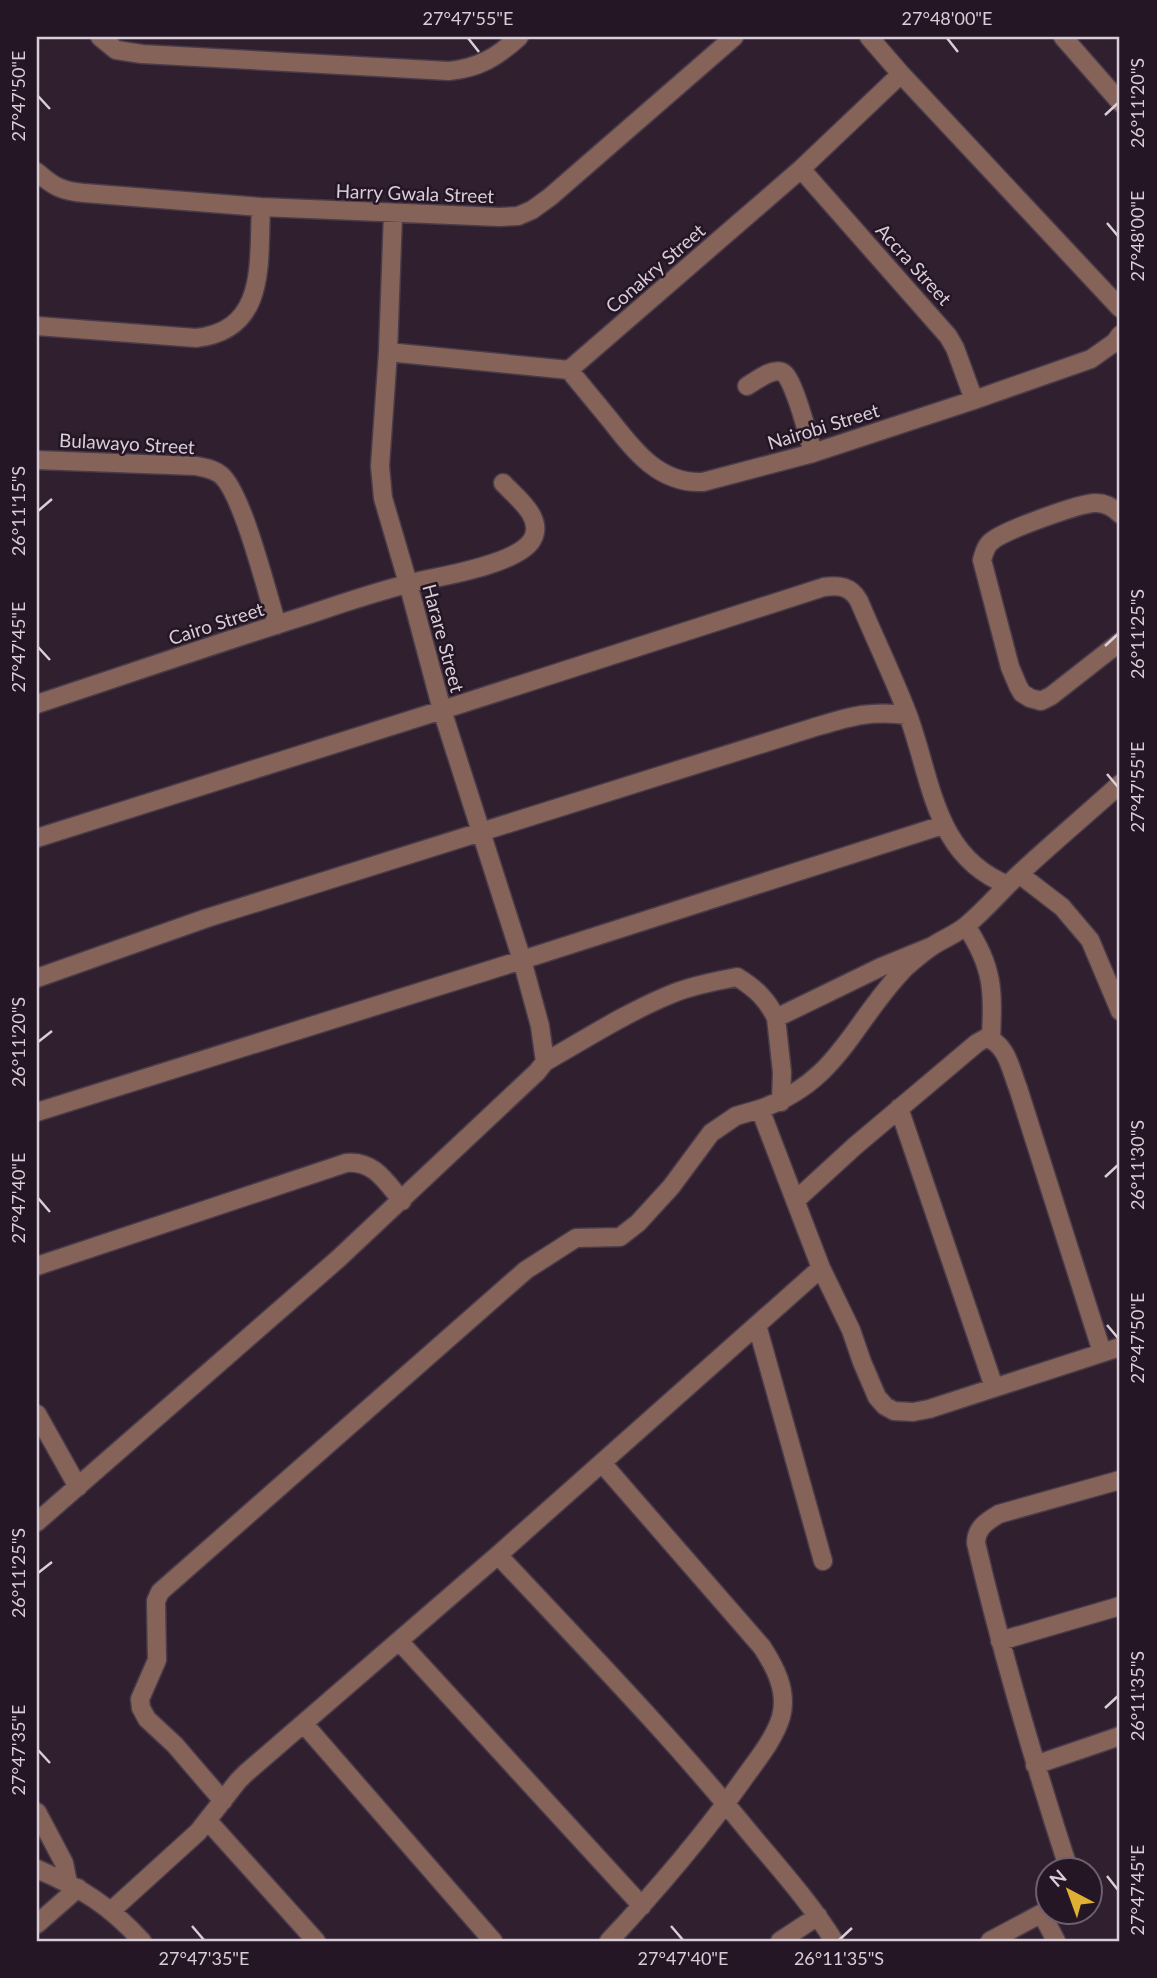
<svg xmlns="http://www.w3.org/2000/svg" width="1157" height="1978" viewBox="0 0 1157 1978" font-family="Lato,sans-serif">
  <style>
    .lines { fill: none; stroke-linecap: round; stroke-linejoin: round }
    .minor-casing { stroke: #4a3b4a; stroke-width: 21 }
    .minor { stroke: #856358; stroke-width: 18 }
    .ticks { fill: none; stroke: #d8cdd8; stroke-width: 2.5 }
    .labels { text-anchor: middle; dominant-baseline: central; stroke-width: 5; stroke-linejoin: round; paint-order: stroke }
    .street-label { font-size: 19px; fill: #d8cdd8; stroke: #251625 }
    .neatline { fill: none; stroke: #d8cdd8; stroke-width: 2.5 }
    .ticks-label { font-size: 18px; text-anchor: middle; fill: #d8cdd8 }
  </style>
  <rect width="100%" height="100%" fill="#2f1f2f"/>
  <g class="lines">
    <defs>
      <path id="minor" d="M 100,37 L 116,50 L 142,54 L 449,71 C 479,68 497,57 519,37
        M 869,37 L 901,74 L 1120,308
        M 1063,37 L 1120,102
        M 801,169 L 948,336 L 955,348 L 974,400
        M 37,172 C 54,187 62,191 84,193 L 261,207 L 499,217 L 518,216 L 532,210 L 550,197 L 734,37
        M 393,214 L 388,352 L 380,466 L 383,498 L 408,583 L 442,710 L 522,960 L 540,1026 L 545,1062
        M 37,326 L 196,338 C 268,330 258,262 261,207
        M 388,352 L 569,370 L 801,169 L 901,74
        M 569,370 C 583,387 597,404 611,421 C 635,452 660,484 703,482 L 813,453 L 974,400 L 1091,359 L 1115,342 L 1120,335
        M 747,386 C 756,381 771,368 782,372 C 793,375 809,439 813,453
        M 37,460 L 196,466 C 205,468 214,469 221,475 C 243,494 267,593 277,625
        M 1120,514 C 1114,508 1105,503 1096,503 C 1082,502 1003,531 992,541 C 986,545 984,553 982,560 L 1010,667 L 1018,686 L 1022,693 L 1030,698 L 1041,701 L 1051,696 L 1120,642
        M 37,704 C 125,675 212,645 301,617 C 341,604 382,589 424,580 C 449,575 518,563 532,540 C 545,518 516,497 503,483
        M 37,838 L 442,710 L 824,587 C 839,585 851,586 859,601 C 875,639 893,676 908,715 C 932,780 934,856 1008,885
        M 1019,874 L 1062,907 L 1090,940 L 1120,1011
        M 966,926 C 994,968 993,991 991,1039
        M 37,978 L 207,918 L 812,728 C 849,717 868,710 908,715
        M 776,1018 L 782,1072 L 781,1102
        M 899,1108 L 994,1387
        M 760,1109 C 840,1081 852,1022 906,967 C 914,960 922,953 931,947 C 942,939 957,934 967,925 C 985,910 1000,892 1017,876 C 1050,845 1086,815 1120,784
        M 37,1112 L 522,960 L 943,825
        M 796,1200 L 855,1146 L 977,1043 L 986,1038 C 1007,1043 1011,1071 1018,1088 L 1102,1352
        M 37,1266 L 346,1163 C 374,1160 386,1182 402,1201
        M 757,1325 L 823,1561
        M 37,1414 L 78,1487
        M 602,1463 L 762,1647 C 775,1667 788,1691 781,1717 C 774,1740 756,1761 742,1781 C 702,1837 656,1891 609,1941
        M 37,1522 L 338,1259 L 537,1072 L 545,1062 C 587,1038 629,1011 674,993 C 694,985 716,981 737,977 C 755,988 767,999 776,1018 L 881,967 L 930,947
        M 498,1555 C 583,1646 670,1735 749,1832 C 778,1867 810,1902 834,1941
        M 399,1641 L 642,1906
        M 1000,1641 L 1120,1606
        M 304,1724 L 493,1941
        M 1035,1765 L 1120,1736
        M 223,1801 L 175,1745 L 147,1719 L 141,1708 L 140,1699 L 157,1660 L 156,1601 L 160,1592 L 526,1270 L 576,1238 L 620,1237 L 638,1223 L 671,1187 L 711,1133 L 736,1116 L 760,1109 L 821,1268 L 851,1330 L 862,1362 L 877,1397 L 885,1406 L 894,1411 L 913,1412 L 929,1409 L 1120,1347
        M 37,1812 L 64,1863 L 68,1883
        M 208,1821 L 316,1941
        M 37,1869 C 81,1888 109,1905 142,1941
        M 1069,1870 C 1034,1762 1002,1654 976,1543 C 976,1528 987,1521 999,1514 L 1120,1480
        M 111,1911 L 198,1832 L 238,1781 L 246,1773 L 498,1555 L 821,1268
        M 1042,1914 L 1056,1941
        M 37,1924 L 78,1888
        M 780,1941 L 818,1916
        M 990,1941 L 1048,1910"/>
    </defs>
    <!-- minor casing -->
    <use href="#minor" class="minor-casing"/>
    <!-- minor -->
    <use href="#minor" class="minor"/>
  </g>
  <!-- ticks -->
  <path class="ticks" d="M 468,38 L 479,52M 947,38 L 958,52M 38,96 L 50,109M 1105,115 L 1118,103M 1107,223 L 1118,236M 38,511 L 52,499M 1105,646 L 1118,634M 38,647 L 50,660M 1107,774 L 1118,787M 38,1042 L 52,1031M 1105,1177 L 1118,1165M 38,1198 L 50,1212M 1107,1325 L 1118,1338M 38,1573 L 52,1562M 1105,1708 L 1118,1696M 38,1750 L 50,1763M 1107,1876 L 1118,1890M 192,1926 L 204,1940M 671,1926 L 683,1940M 839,1940 L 852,1928"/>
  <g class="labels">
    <!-- street labels -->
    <g class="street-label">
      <text transform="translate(415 193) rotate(2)">Harry Gwala Street</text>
      <text transform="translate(914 264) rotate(48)">Accra Street</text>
      <text transform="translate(655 268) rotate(-41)">Conakry Street</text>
      <text transform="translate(823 426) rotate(-17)">Nairobi Street</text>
      <text transform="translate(127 443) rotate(3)">Bulawayo Street</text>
      <text transform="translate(216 623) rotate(-18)">Cairo Street</text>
      <text transform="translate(444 638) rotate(75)">Harare Street</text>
    </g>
  </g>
  <!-- border -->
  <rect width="1157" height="1978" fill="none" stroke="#251625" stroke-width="77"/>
  <!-- north arrow -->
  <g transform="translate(1069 1891) rotate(319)"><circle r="33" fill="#251625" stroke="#6d5f6d" stroke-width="2"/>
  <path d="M0-5L12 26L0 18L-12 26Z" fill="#dfb034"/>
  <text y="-10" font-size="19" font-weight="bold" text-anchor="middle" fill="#d8cdd8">N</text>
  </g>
  <rect x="38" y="38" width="1080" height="1902" class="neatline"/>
  <g class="ticks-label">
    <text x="468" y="25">27°47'55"E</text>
    <text x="947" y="25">27°48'00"E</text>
    <text transform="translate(19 96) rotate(-90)" y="6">27°47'50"E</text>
    <text transform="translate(1138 103) rotate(-90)" y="6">26°11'20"S</text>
    <text transform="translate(1138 236) rotate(-90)" y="6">27°48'00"E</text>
    <text transform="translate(19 511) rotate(-90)" y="6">26°11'15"S</text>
    <text transform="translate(1138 634) rotate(-90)" y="6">26°11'25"S</text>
    <text transform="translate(19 647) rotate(-90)" y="6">27°47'45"E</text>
    <text transform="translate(1138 787) rotate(-90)" y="6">27°47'55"E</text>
    <text transform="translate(19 1042) rotate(-90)" y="6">26°11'20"S</text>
    <text transform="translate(1138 1165) rotate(-90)" y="6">26°11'30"S</text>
    <text transform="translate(19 1198) rotate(-90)" y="6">27°47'40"E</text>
    <text transform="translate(1138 1338) rotate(-90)" y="6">27°47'50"E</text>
    <text transform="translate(19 1573) rotate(-90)" y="6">26°11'25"S</text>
    <text transform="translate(1138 1696) rotate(-90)" y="6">26°11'35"S</text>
    <text transform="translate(19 1750) rotate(-90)" y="6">27°47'35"E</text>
    <text transform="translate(1138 1890) rotate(-90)" y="6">27°47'45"E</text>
    <text x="204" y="1965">27°47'35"E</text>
    <text x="683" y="1965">27°47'40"E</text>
    <text x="839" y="1965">26°11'35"S</text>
  </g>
</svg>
